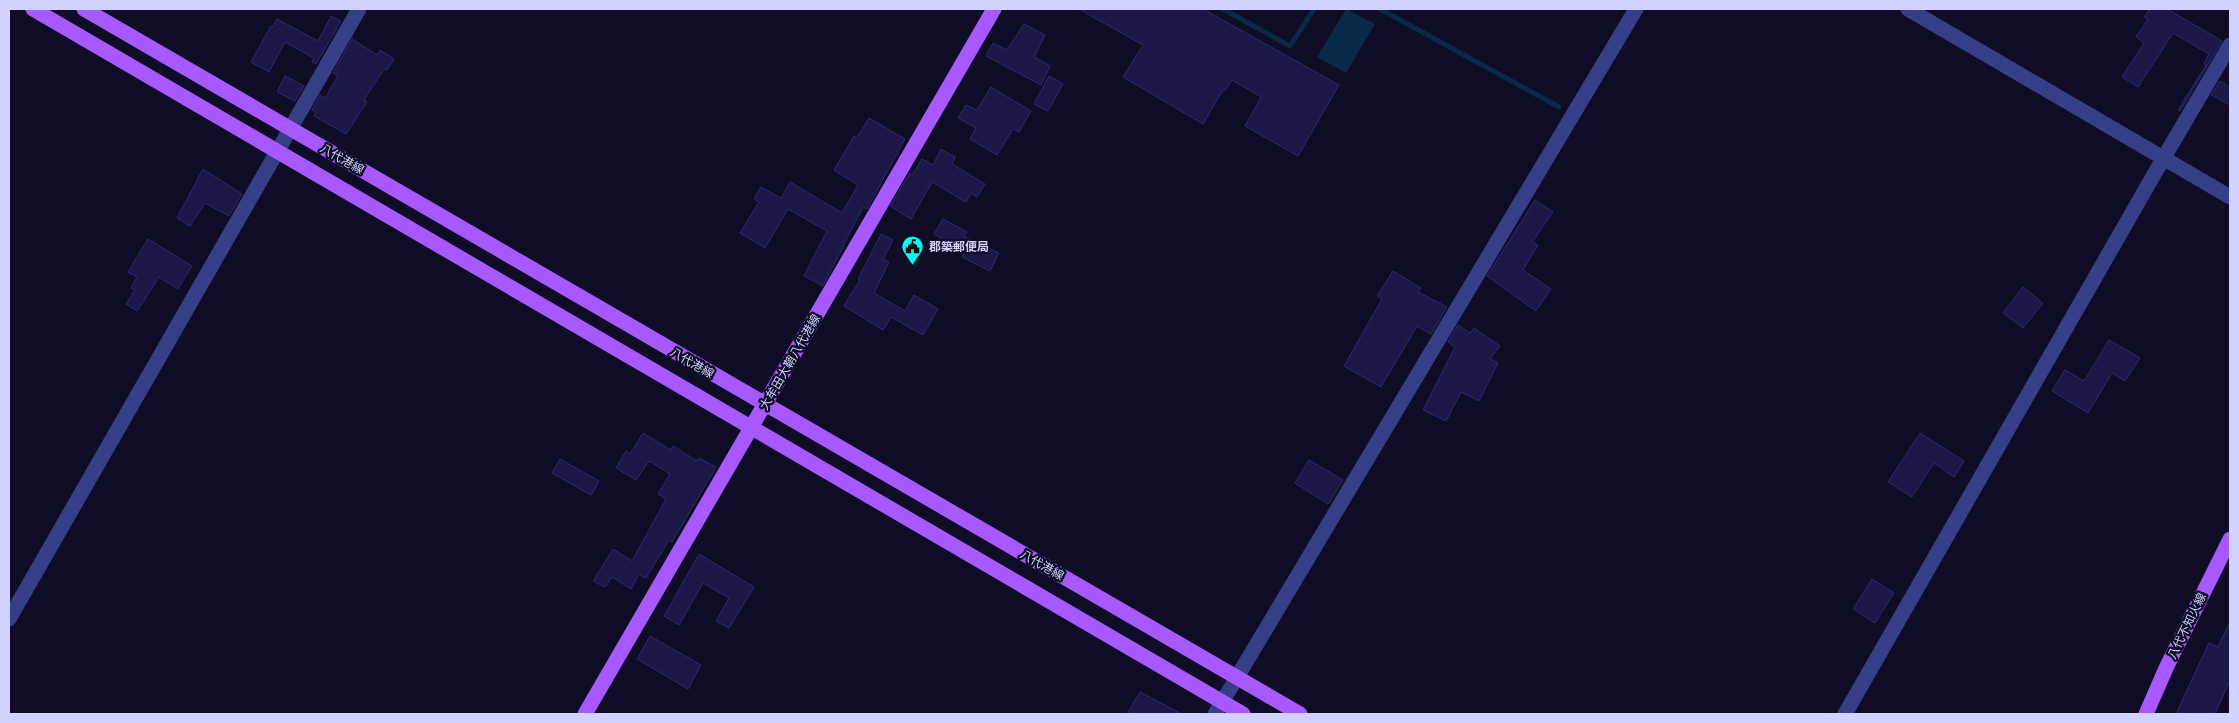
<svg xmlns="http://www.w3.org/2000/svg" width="2239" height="723" viewBox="0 0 2239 723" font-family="Arial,'Noto Sans JP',sans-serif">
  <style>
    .water { fill: #092948 }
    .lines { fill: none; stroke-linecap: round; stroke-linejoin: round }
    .stream { stroke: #092948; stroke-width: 5 }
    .building { fill: #1b1847; stroke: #2c2974 }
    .minor { stroke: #353e87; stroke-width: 15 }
    .major { stroke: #a858ff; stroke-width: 15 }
    .labels { text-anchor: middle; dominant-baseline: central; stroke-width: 4.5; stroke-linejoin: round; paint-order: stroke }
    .street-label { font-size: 12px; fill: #d1d2ff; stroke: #0e0d25 }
    .poi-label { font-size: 12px; font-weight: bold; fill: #d1d2ff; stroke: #0e0d25; text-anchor: start }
  </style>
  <rect width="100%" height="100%" fill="#0e0d25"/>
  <!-- water -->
  <path class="water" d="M 1346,9 L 1375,24 L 1346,73 L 1317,57 Z"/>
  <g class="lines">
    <!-- stream -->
    <path class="stream" d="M 1223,9 L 1290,46 L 1314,9
      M 1380,9 L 1559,107"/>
  </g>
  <!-- building -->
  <path class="building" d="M 1079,9 L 1203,9 L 1339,85 L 1298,156 L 1245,126 L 1261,97 L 1232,80 L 1225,91 L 1223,90 L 1203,124 L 1123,77 L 1143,45 Z
    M 2150,9 L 2167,9 L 2222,41 L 2180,111 L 2178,110 L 2206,65 L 2204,64 L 2209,54 L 2173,33 L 2138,87 L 2122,77 L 2144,43 L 2136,37 L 2148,19 L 2144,17 Z
    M 331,16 L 341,21 L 316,64 L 312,62 L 314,58 L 285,42 L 269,72 L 251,62 L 271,26 L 273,27 L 277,19 L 318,41 Z
    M 1024,24 L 1045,35 L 1034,57 L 1050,66 L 1041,85 L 986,56 L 993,43 L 1007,50 Z
    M 352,39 L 377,55 L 380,50 L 394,59 L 387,70 L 384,69 L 364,100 L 367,102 L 346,134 L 314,116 L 316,112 L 312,110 L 320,95 L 325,98 L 338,76 L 333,73 Z
    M 285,76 L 304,86 L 295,101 L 277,92 Z
    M 1049,76 L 1063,84 L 1048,111 L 1034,104 Z
    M 2220,81 L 2230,87 L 2230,105 L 2211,95 Z
    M 991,87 L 1031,111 L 1019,132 L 1013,129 L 997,155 L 970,139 L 976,128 L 958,118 L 966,105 L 977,110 Z
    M 869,118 L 905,139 L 867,209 L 863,207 L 823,286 L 804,276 L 827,231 L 788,209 L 765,248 L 740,233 L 759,202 L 754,199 L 761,187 L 781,198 L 790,182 L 842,213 L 858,185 L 834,170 L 854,136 L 857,138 Z
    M 941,149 L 955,157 L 952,164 L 985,184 L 977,197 L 971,193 L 966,202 L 932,182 L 911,219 L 890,206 L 910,173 L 912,175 L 922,159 L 933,165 Z
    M 203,169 L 242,194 L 229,216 L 205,203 L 190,226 L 177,218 Z
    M 1535,200 L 1553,212 L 1532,242 L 1538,245 L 1523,270 L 1551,289 L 1536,311 L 1487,276 Z
    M 943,219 L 967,232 L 964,236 L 999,253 L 990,271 L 962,257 L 965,252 L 934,234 Z
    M 881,234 L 893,240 L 883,259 L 889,262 L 874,293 L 905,311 L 914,295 L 938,309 L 923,335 L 891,317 L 883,330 L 844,306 L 860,280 L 858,279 Z
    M 148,239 L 192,266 L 178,289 L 159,277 L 137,311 L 126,304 L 135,290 L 131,288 L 137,277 L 128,272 Z
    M 1393,271 L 1421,288 L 1418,292 L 1447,307 L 1431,334 L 1417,326 L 1381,387 L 1344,366 L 1382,299 L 1377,296 Z
    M 2023,287 L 2043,303 L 2023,328 L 2003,313 Z
    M 1458,325 L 1470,333 L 1474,328 L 1500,346 L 1490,359 L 1498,363 L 1479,401 L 1461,392 L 1446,421 L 1423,410 L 1455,347 L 1448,342 Z
    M 2109,340 L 2140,358 L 2125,381 L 2112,373 L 2088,413 L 2052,391 L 2065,370 L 2084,381 Z
    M 643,433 L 671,450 L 673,446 L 697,461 L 699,458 L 716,467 L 672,542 L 669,540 L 646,578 L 639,574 L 631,589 L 612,577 L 605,587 L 593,581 L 613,549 L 632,561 L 666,499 L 658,494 L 670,474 L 649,461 L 636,480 L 616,468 L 626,451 L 630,454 Z
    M 1920,433 L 1964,461 L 1954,477 L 1934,463 L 1912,497 L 1888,482 Z
    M 560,459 L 599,481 L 591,495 L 552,473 Z
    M 1309,460 L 1343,480 L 1328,504 L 1295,483 Z
    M 699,554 L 754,587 L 729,628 L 716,621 L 729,598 L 703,583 L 679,625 L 664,616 Z
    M 1872,579 L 1894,593 L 1875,623 L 1853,609 Z
    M 2230,622 L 2230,680 L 2215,714 L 2176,714 L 2209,643 L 2218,647 Z
    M 650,636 L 701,665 L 688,689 L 637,659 Z
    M 1140,692 L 1182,714 L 1127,714 Z"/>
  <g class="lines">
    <!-- minor -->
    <path class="minor" d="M 1908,9 L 2230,197
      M 9,619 L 359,9
      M 1215,714 L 1636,9
      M 1845,714 L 2156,171 L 2230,45"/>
    <!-- major -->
    <path class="major" d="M 33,9 L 1243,714
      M 84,9 L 1300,714
      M 585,714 L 994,9
      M 2146,714 L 2167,666 L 2230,539"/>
  </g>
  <!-- icons -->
  <defs>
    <symbol id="civic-pin" viewBox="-11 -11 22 30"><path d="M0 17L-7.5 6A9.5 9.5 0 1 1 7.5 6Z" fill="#00fcf0" stroke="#0e0d25"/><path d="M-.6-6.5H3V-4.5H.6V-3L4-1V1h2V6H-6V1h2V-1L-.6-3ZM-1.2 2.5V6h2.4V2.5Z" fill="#111"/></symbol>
  </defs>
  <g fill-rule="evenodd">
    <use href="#civic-pin" x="900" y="234" width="25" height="34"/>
  </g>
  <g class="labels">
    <!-- street labels -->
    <g class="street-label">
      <text transform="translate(342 159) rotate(30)">八代港線</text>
      <text transform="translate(790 362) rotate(-60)">大牟田大鞘八代港線</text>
      <text transform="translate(692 363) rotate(30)">八代港線</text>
      <text transform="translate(1042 565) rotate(30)">八代港線</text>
      <text transform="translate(2187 626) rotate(-64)">八代不知火線</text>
    </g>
    <!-- poi labels -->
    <g class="poi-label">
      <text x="929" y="247">郡築郵便局</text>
    </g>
  </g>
  <!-- border -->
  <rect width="2239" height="723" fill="none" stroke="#d1d2ff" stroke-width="20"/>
</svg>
